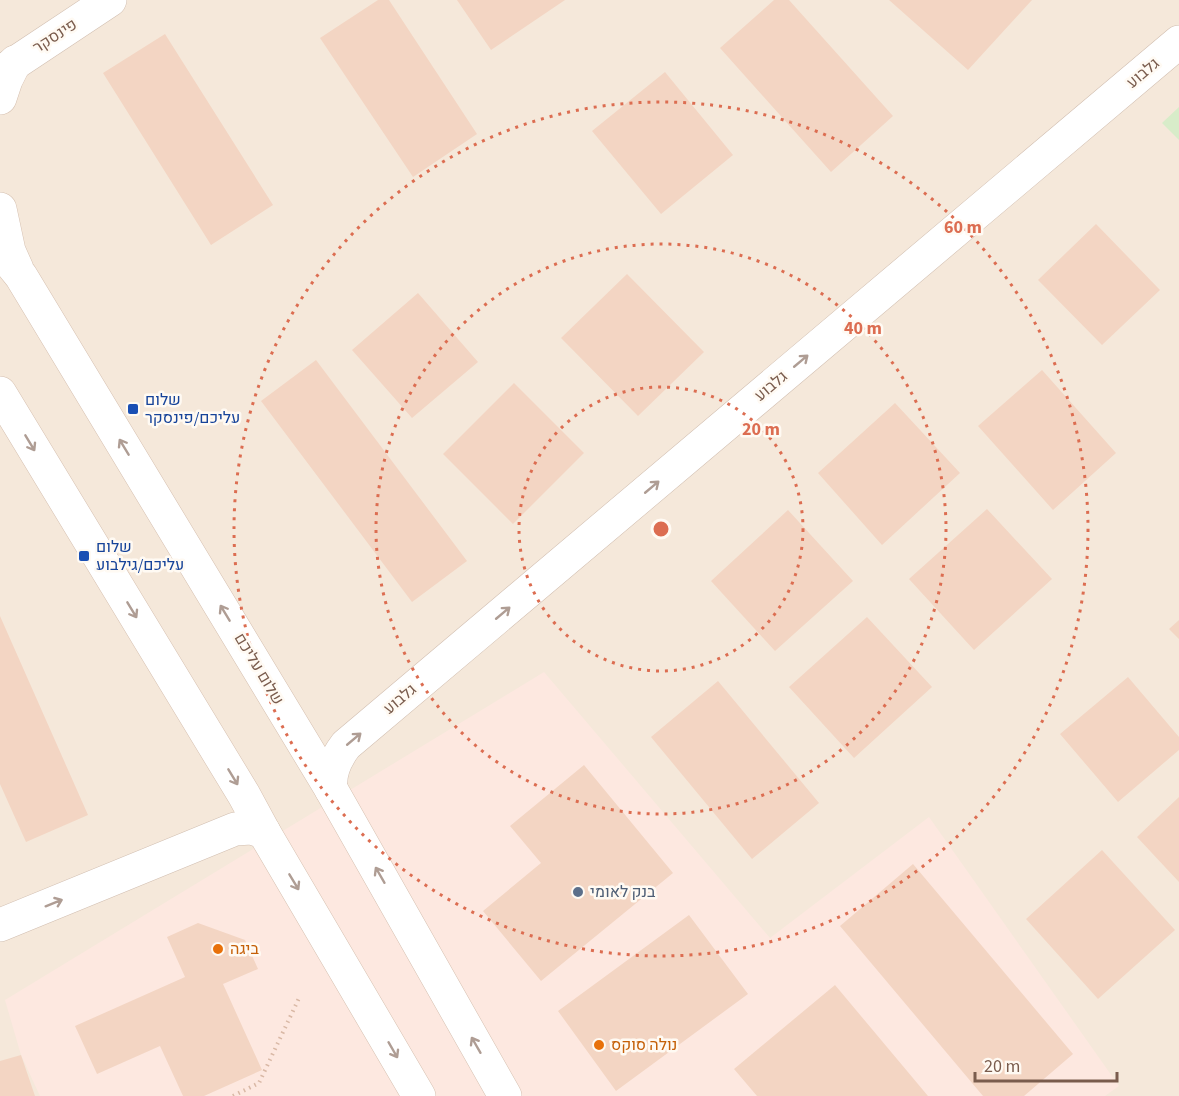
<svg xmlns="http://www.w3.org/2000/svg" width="1179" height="1096" viewBox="0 0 1179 1096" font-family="'Source Sans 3',Heebo,sans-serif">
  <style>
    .residential { fill: #f5e8da }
    .commercial { fill: #fde8e0 }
    .green { fill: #d8ecc9 }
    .building { fill: #f3d5c3 }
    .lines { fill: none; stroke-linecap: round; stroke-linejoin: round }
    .minor-casing { stroke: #d1beb0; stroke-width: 34 }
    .tertiary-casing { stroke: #d1beb0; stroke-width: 34 }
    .secondary-casing { stroke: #d6c0b0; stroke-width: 34 }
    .path { stroke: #d9b8a5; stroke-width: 4; stroke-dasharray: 1.5 4.5; stroke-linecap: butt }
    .minor { stroke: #fff; stroke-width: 33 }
    .tertiary { stroke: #fff; stroke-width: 33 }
    .secondary { stroke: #fff; stroke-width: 33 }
    .oneway { stroke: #af9d94 }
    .ring { fill: none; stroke: #dc6d51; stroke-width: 3; stroke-dasharray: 3 6 }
    .transit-dot { fill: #1a4fb4; stroke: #fffaf3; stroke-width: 2 }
    .service-dot { fill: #5c6f8a; stroke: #fffaf3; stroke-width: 2 }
    .food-dot { fill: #e8710a; stroke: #fffaf3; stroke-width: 2 }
    .labels { text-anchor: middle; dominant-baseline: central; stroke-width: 5; stroke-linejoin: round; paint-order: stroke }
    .street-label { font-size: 16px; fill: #7a5c4d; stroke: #fffaf3 }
    .transit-label { font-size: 16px; fill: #164399; stroke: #fffaf3; text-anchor: start }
    .service-label { font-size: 16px; fill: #4e5e75; stroke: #fffaf3; text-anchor: start }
    .food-label { font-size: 16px; fill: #c56008; stroke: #fffaf3; text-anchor: start }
    .centre { fill: #dc6d51; stroke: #fffaf3; stroke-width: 3 }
    .ring-label { font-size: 18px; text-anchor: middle; font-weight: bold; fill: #dc6d51; stroke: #fffaf3; stroke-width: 5; stroke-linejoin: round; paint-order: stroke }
  </style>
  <rect width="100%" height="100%" fill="#fdf6ec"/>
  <!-- residential -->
  <path class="residential" d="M 0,0 L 1179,0 L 1179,1096 L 0,1096 Z"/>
  <!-- commercial -->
  <path class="commercial" d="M 544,672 L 770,938 L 929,817 L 1119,1086 L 1105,1096 L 40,1096 L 21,1055 L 5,1000 Z"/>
  <!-- green -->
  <path class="green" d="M 1179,107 L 1179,140 L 1162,123 Z"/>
  <!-- building -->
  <path class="building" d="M 378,0 L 389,0 L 477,134 L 413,177 L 320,38 Z
    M 457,0 L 565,0 L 491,50 Z
    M 774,0 L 789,0 L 893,116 L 831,172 L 720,48 Z
    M 889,0 L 1032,0 L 968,70 Z
    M 165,34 L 273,205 L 211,245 L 103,73 Z
    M 665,72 L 733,155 L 661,214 L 592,131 Z
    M 1096,224 L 1160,290 L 1102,345 L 1038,280 Z
    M 627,274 L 704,352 L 638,416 L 561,338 Z
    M 418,293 L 478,362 L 412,418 L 352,350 Z
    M 316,360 L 467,561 L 412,602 L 261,401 Z
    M 1042,370 L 1116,453 L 1053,510 L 978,426 Z
    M 514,383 L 584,453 L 513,524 L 443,454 Z
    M 895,403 L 960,473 L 882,545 L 818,473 Z
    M 987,509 L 1052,579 L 974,650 L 909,579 Z
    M 788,510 L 853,581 L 775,651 L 711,581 Z
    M 0,616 L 88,815 L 26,842 L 0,784 Z
    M 867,617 L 932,687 L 854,758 L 789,687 Z
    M 1179,620 L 1179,639 L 1169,629 Z
    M 1128,677 L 1179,737 L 1179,750 L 1118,802 L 1060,734 Z
    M 718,681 L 819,803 L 752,859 L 651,737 Z
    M 584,765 L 673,873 L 541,981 L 483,911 L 541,863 L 510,826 Z
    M 1179,797 L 1179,882 L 1137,837 Z
    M 1102,850 L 1175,930 L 1098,999 L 1026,919 Z
    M 913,864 L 1073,1054 L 1024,1096 L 983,1096 L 840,926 Z
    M 689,915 L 748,994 L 616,1091 L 558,1011 Z
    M 198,923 L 245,940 L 258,969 L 223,984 L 262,1070 L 204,1096 L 183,1096 L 160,1046 L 97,1074 L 75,1026 L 185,977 L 167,937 Z
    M 835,985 L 928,1096 L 757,1096 L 734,1069 Z
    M 21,1055 L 35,1096 L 0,1096 L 0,1061 Z"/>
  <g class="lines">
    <defs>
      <path id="minor" d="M 331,789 C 329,773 336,758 346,745 L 1179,42
        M 0,925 L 235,829 L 251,828 L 264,832"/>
      <path id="tertiary" d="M 0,73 L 110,0"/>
      <path id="secondary" d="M 0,98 L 6,80 L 15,62
        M 0,209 L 9,251 L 17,269
        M 0,250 L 21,276 L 331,789 L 505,1096
        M 0,393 L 244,795 L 264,832 L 419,1096"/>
    </defs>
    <!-- minor casing -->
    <use href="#minor" class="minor-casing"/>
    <!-- tertiary casing -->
    <use href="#tertiary" class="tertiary-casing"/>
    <!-- secondary casing -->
    <use href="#secondary" class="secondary-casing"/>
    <!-- path -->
    <path class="path" d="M 233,1096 L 259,1083 L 300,996"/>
    <!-- minor -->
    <use href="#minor" class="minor"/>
    <!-- tertiary -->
    <use href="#tertiary" class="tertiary"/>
    <!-- secondary -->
    <use href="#secondary" class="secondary"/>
  </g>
  <!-- one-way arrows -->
  <defs><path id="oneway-shaft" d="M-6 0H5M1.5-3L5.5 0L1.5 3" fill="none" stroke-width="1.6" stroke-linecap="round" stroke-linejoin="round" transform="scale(1.5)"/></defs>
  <g class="oneway">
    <use href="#oneway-shaft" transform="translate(801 361) rotate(-40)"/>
    <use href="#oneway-shaft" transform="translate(30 443) rotate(59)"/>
    <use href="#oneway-shaft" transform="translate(124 447) rotate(-121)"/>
    <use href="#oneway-shaft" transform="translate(652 487) rotate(-40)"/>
    <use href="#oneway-shaft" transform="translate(132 610) rotate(59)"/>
    <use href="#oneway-shaft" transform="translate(225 613) rotate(-121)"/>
    <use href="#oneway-shaft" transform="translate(503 613) rotate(-40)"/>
    <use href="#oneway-shaft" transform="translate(354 739) rotate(-40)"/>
    <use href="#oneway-shaft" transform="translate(233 777) rotate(59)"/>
    <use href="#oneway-shaft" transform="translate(380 875) rotate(-120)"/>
    <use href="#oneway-shaft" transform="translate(294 882) rotate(59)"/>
    <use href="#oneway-shaft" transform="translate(54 903) rotate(-22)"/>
    <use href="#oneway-shaft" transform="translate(476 1045) rotate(-120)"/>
    <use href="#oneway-shaft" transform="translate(393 1050) rotate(60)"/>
  </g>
  <!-- distance rings -->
  <g class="ring">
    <circle cx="661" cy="529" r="142"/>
    <circle cx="661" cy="529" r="285"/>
    <circle cx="661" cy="529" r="427"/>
  </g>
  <!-- markers -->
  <g class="transit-dot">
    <rect x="127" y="403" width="12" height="12" rx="3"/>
    <rect x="78" y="550" width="12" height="12" rx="3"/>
  </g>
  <circle class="service-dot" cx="578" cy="892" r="6"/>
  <g class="food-dot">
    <circle cx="218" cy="949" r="6"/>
    <circle cx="599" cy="1045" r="6"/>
  </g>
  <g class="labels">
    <!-- street labels -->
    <g class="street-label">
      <text transform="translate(55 36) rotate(-33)">פינסקר</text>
      <text transform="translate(1143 73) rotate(-40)">גלבוע</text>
      <text transform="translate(771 386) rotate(-40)">גלבוע</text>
      <text transform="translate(259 669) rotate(59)">שלום עליכם</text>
      <text transform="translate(400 699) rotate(-40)">גלבוע</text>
    </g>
    <!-- transit labels -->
    <g class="transit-label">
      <text x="145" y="400">שלום<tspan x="145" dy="18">עליכם/פינסקר</tspan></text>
      <text x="96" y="547">שלום<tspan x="96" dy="18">עליכם/גילבוע</tspan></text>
    </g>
    <!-- service labels -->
    <g class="service-label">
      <text x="590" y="892">בנק לאומי</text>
    </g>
    <!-- food labels -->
    <g class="food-label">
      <text x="230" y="949">ביגה</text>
      <text x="611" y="1045">נולה סוקס</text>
    </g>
  </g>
  <circle cx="661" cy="529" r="9" class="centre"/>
  <g class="ring-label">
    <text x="963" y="233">60 m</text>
    <text x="863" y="334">40 m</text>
    <text x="761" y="435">20 m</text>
  </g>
  <!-- scale -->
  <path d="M975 1072v9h142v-9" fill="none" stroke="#7a5c4d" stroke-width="3"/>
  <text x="984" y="1072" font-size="18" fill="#7a5c4d" stroke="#fffaf3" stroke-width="4.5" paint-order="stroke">20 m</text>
</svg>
